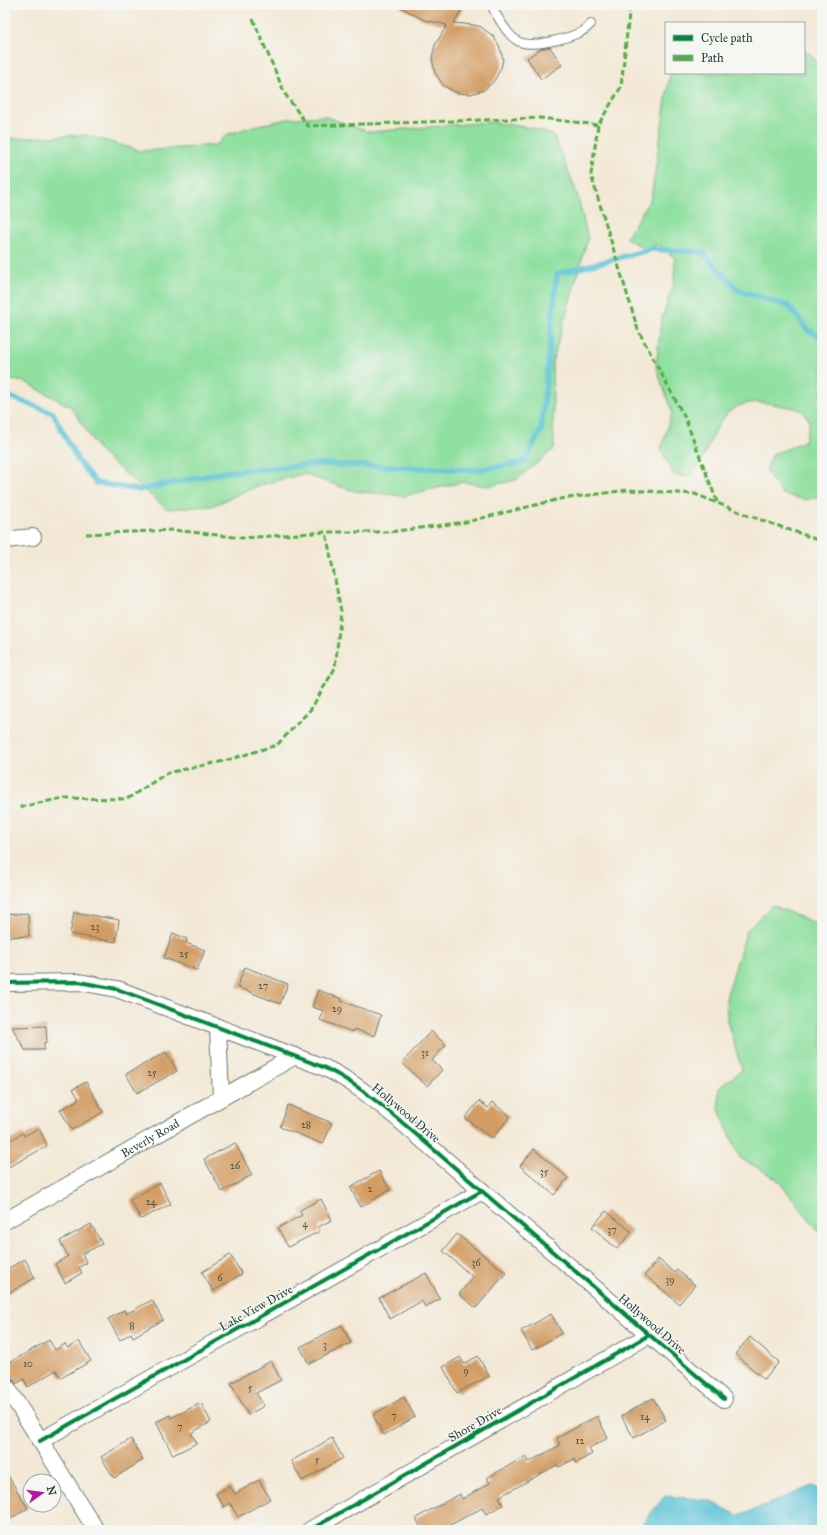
<svg xmlns="http://www.w3.org/2000/svg" width="827" height="1535" viewBox="0 0 827 1535" font-family="'IM FELL Great Primer',serif">
  <style>
    .green { fill: #90e0a0; stroke: #588e6a }
    .water { fill: #5bc3d7; stroke: #3d8086 }
    .lines { fill: none; stroke-linecap: round; stroke-linejoin: round }
    .stream { stroke: #5bc3d7; stroke-width: 5.5 }
    .building { fill: #d29c64 }
    .lane-casing { stroke: #69796c; stroke-width: 10 }
    .street-casing { stroke: #69796c; stroke-width: 18 }
    .lane { stroke: #fff; stroke-width: 8 }
    .street { stroke: #fff; stroke-width: 16 }
    .quiet { stroke: #52ad45; stroke-width: 3; stroke-dasharray: 6 3; stroke-linecap: butt }
    .cycleway-casing { stroke: #f6f6f2; stroke-width: 6 }
    .cycleway { stroke: #00873e; stroke-width: 4 }
    .labels { text-anchor: middle; dominant-baseline: central; stroke-width: 3; stroke-linejoin: round; paint-order: stroke }
    .number-label { font-size: 10px; fill: #4c5540 }
    .street-label { font-size: 12px; fill: #1f3d34; stroke: #f6f6f2 }
  </style>
  <rect width="100%" height="100%" fill="#f6f6f2"/>
  <filter id="ink" filterUnits="userSpaceOnUse"><feTurbulence type="fractalNoise" baseFrequency=".025" numOctaves="2"/><feDisplacementMap in="SourceGraphic" scale="8" xChannelSelector="R" yChannelSelector="G"/><feConvolveMatrix kernelMatrix="1 2 1 2 8 2 1 2 1" color-interpolation-filters="sRGB"/></filter>
  <filter id="wash" filterUnits="userSpaceOnUse"><feTurbulence type="fractalNoise" baseFrequency=".012" numOctaves="4" result="noise"/><feDisplacementMap in="SourceGraphic" scale="16" xChannelSelector="R" yChannelSelector="G"/><feGaussianBlur stdDeviation="0.9" result="paint"/><feColorMatrix in="noise" values="0 0 0 0 0 0 0 0 0 0 0 0 0 0 0 0 0 1.4 0 .05"/><feComposite in="paint" operator="in"/></filter>
  <g filter="url(#wash)">
    <rect width="100%" height="100%" fill="#f3e8d5"/>
    <!-- green -->
    <path class="green" d="M 804,49 L 822,66 L 822,495 L 807,500 L 782,494 L 766,471 L 772,455 L 805,441 L 810,421 C 807,418 804,412 800,410 C 794,407 780,406 773,404 C 711,393 719,445 690,477 L 674,475 L 661,449 L 672,412 L 656,367 L 661,321 L 674,283 L 675,259 L 659,244 L 645,249 L 626,238 L 651,198 L 670,73 L 804,73 Z
      M 324,116 L 369,132 L 489,122 L 533,128 L 554,136 L 577,193 L 588,238 L 552,363 L 554,449 L 516,480 L 487,486 L 463,482 L 403,496 L 354,491 L 303,474 L 257,486 L 212,506 L 167,509 L 100,452 L 71,407 L 25,382 L 5,379 L 5,139 L 86,135 L 142,151 L 216,145 L 228,134 L 254,126 L 292,118 Z
      M 772,905 L 812,922 L 822,922 L 822,1235 L 777,1179 L 740,1158 L 719,1110 L 719,1088 L 742,1070 L 727,1021 L 726,998 L 747,930 Z"/>
    <!-- water -->
    <path class="water" d="M 812,1486 L 822,1490 L 822,1530 L 637,1530 L 665,1496 L 709,1500 L 739,1516 Z"/>
    <g class="lines">
      <!-- stream -->
      <path class="stream" d="M 5,395 L 53,413 L 78,461 L 96,483 L 139,490 L 225,472 L 321,464 L 478,470 L 524,462 L 541,431 L 557,274 L 652,249 L 702,252 L 738,290 L 788,306 L 809,331 L 822,337"/>
    </g>
    <g id="blocks">
      <!-- building -->
      <path class="building" d="M 397,5 L 465,5 L 454,23 L 474,25 L 481,27 L 493,36 L 499,45 L 503,59 L 501,68 L 494,81 L 484,90 L 471,94 L 457,93 L 444,86 L 435,73 L 432,58 L 435,45 L 447,25 L 424,20 Z
        M 550,47 L 562,65 L 541,79 L 527,58 L 540,49 Z
        M 74,912 L 119,920 L 116,942 L 70,934 Z
        M 28,913 L 29,936 L 5,937 L 5,915 Z
        M 173,933 L 187,939 L 186,943 L 205,950 L 197,970 L 164,958 Z
        M 245,967 L 288,984 L 280,1004 L 237,987 Z
        M 318,990 L 342,999 L 341,1001 L 381,1015 L 374,1036 L 354,1029 L 353,1032 L 320,1020 L 324,1011 L 312,1007 Z
        M 46,1026 L 47,1042 L 44,1042 L 44,1050 L 25,1050 L 12,1027 Z
        M 431,1031 L 446,1045 L 432,1060 L 442,1070 L 427,1086 L 402,1063 Z
        M 166,1052 L 177,1071 L 137,1093 L 126,1074 Z
        M 86,1082 L 103,1112 L 72,1130 L 60,1110 L 79,1099 L 73,1089 Z
        M 479,1101 L 488,1108 L 492,1102 L 510,1116 L 492,1139 L 465,1118 Z
        M 288,1105 L 332,1123 L 323,1144 L 280,1127 Z
        M 39,1128 L 47,1146 L 5,1169 L 5,1143 L 23,1133 L 24,1136 Z
        M 235,1143 L 252,1175 L 222,1192 L 204,1159 Z
        M 534,1149 L 568,1178 L 554,1195 L 520,1166 Z
        M 379,1171 L 390,1190 L 361,1207 L 350,1187 Z
        M 160,1183 L 171,1204 L 141,1219 L 130,1200 Z
        M 321,1199 L 332,1220 L 318,1227 L 320,1231 L 288,1247 L 278,1228 L 302,1215 L 300,1210 Z
        M 606,1211 L 632,1232 L 617,1249 L 592,1227 Z
        M 91,1224 L 102,1244 L 82,1254 L 87,1263 L 79,1267 L 82,1273 L 65,1283 L 55,1264 L 68,1256 L 60,1241 Z
        M 457,1234 L 506,1273 L 476,1308 L 459,1294 L 473,1277 L 443,1251 Z
        M 230,1255 L 242,1274 L 213,1291 L 202,1272 Z
        M 25,1259 L 35,1278 L 5,1295 L 5,1270 Z
        M 658,1259 L 675,1273 L 677,1270 L 695,1285 L 679,1304 L 645,1275 Z
        M 426,1273 L 440,1299 L 425,1307 L 422,1301 L 390,1319 L 379,1298 Z
        M 152,1300 L 163,1320 L 133,1337 L 131,1333 L 120,1340 L 108,1319 L 124,1310 L 126,1314 Z
        M 551,1314 L 562,1333 L 532,1350 L 521,1331 Z
        M 342,1325 L 351,1343 L 309,1364 L 300,1347 Z
        M 750,1337 L 779,1362 L 764,1379 L 735,1354 Z
        M 49,1340 L 55,1350 L 65,1344 L 68,1348 L 79,1341 L 91,1361 L 61,1378 L 56,1370 L 28,1387 L 24,1379 L 16,1384 L 5,1365 Z
        M 478,1356 L 489,1376 L 457,1393 L 443,1367 L 460,1357 L 464,1364 Z
        M 271,1361 L 281,1380 L 256,1393 L 264,1406 L 248,1415 L 231,1383 Z
        M 404,1397 L 415,1417 L 384,1435 L 373,1415 Z
        M 653,1398 L 666,1420 L 634,1438 L 621,1416 Z
        M 201,1403 L 211,1422 L 191,1433 L 197,1443 L 173,1455 L 156,1422 L 170,1415 L 171,1418 Z
        M 597,1416 L 608,1438 L 589,1448 L 592,1454 L 576,1463 L 574,1459 L 559,1467 L 557,1465 L 499,1497 L 503,1505 L 486,1514 L 482,1508 L 450,1525 L 452,1530 L 422,1530 L 416,1518 L 460,1494 L 462,1499 L 490,1483 L 487,1478 L 526,1456 L 529,1462 L 560,1445 L 557,1438 Z
        M 332,1438 L 343,1458 L 302,1481 L 291,1461 Z
        M 131,1439 L 143,1460 L 114,1478 L 101,1457 Z
        M 5,1471 L 28,1508 L 5,1522 Z
        M 259,1480 L 270,1499 L 238,1517 L 230,1503 L 224,1507 L 216,1494 L 230,1486 L 235,1494 Z"/>
    </g>
  </g>
  <g filter="url(#ink)">
    <use href="#blocks" fill-opacity="0" stroke="#69796c" stroke-width="1"/>
    <g class="lines">
      <defs>
        <path id="lane" d="M 491,5 C 497,16 506,33 516,40 C 528,50 568,38 581,32 C 585,30 588,27 591,24"/>
        <g id="street">
          <path d="M 5,540 L 33,537"/>
          <path d="M 5,983 L 79,982 L 117,989 L 323,1067 C 351,1080 374,1099 397,1118 L 724,1399"/>
          <path d="M 218,1027 L 221,1098"/>
          <path id="s1" d="M 5,1221 L 295,1056"/>
          <path d="M 5,1384 L 96,1530"/>
          <path d="M 40,1441 L 482,1191"/>
          <path d="M 310,1530 L 649,1335"/>
        </g>
      </defs>
      <!-- lane casing -->
      <use href="#lane" class="lane-casing"/>
      <!-- street casing -->
      <use href="#street" class="street-casing"/>
      <!-- lane -->
      <use href="#lane" class="lane"/>
      <!-- street -->
      <use href="#street" class="street"/>
      <!-- quiet -->
      <path class="quiet" d="M 253,19 L 285,94 L 308,126 L 540,118 L 598,125 L 621,87 L 630,5
        M 598,125 L 591,175 L 638,330 L 685,418 L 718,504
        M 86,534 L 174,530 L 243,538 L 326,532 L 389,532 L 466,522 L 560,499 L 628,490 L 695,494 L 747,515 L 813,538 L 822,542
        M 20,807 L 63,798 L 127,799 L 167,773 L 224,761 L 277,745 L 311,709 L 335,668 L 341,611 L 326,532"/>
      <defs>
        <path id="cycleway" d="M 5,983 L 79,982 L 117,989 L 323,1067 C 351,1080 374,1099 397,1118 L 724,1399
          M 40,1441 L 482,1191
          M 310,1530 L 649,1335"/>
      </defs>
      <!-- cycleway casing -->
      <use href="#cycleway" class="cycleway-casing"/>
      <!-- cycleway -->
      <use href="#cycleway" class="cycleway"/>
    </g>
  </g>
  <g class="labels">
    <!-- number labels -->
    <g class="number-label">
      <text x="95" y="927">23</text>
      <text x="184" y="954">25</text>
      <text x="263" y="986">27</text>
      <text x="337" y="1009">29</text>
      <text x="425" y="1053">31</text>
      <text x="152" y="1073">25</text>
      <text x="306" y="1125">28</text>
      <text x="235" y="1166">26</text>
      <text x="544" y="1172">35</text>
      <text x="370" y="1189">2</text>
      <text x="151" y="1202">24</text>
      <text x="305" y="1224">4</text>
      <text x="612" y="1230">37</text>
      <text x="476" y="1263">36</text>
      <text x="220" y="1278">6</text>
      <text x="670" y="1280">39</text>
      <text x="132" y="1326">8</text>
      <text x="325" y="1345">3</text>
      <text x="28" y="1364">10</text>
      <text x="466" y="1371">9</text>
      <text x="250" y="1388">5</text>
      <text x="394" y="1416">7</text>
      <text x="645" y="1417">14</text>
      <text x="180" y="1427">7</text>
      <text x="580" y="1441">12</text>
      <text x="317" y="1460">5</text>
    </g>
    <!-- street labels -->
    <g class="street-label">
      <text transform="translate(406 1113) rotate(40)">Hollywood Drive</text>
      <text stroke="none"><textPath href="#s1" startOffset="167">Beverly Road</textPath></text>
      <text transform="translate(256 1308) rotate(-29)">Lake View Drive</text>
      <text transform="translate(652 1324) rotate(41)">Hollywood Drive</text>
      <text transform="translate(475 1424) rotate(-30)">Shore Drive</text>
    </g>
  </g>
  <!-- margin -->
  <rect width="827" height="1535" fill="none" stroke="#f6f6f2" stroke-width="20"/>
  <!-- legend -->
  <rect x="665" y="22" width="140" height="52" fill="#f6f6f2" stroke="#a0aca6"/>
  <rect x="673" y="35" width="20" height="6" fill="#00873e" stroke="#a0aca6"/>
  <text x="701" y="42" font-size="12" fill="#1f3d34">Cycle path</text>
  <rect x="673" y="55" width="20" height="6" fill="#52ad45" stroke="#a0aca6"/>
  <text x="701" y="62" font-size="12" fill="#1f3d34">Path</text>
  <!-- north arrow -->
  <g transform="translate(42 1493) rotate(76)"><circle r="19" fill="#f6f6f2" stroke="#a0aca6"/>
  <path d="M0-3L7 15L0 10L-7 15Z" fill="#b5179e"/>
  <text y="-6" font-size="11" font-weight="bold" text-anchor="middle" fill="#1f3d34">N</text>
  </g>
</svg>
